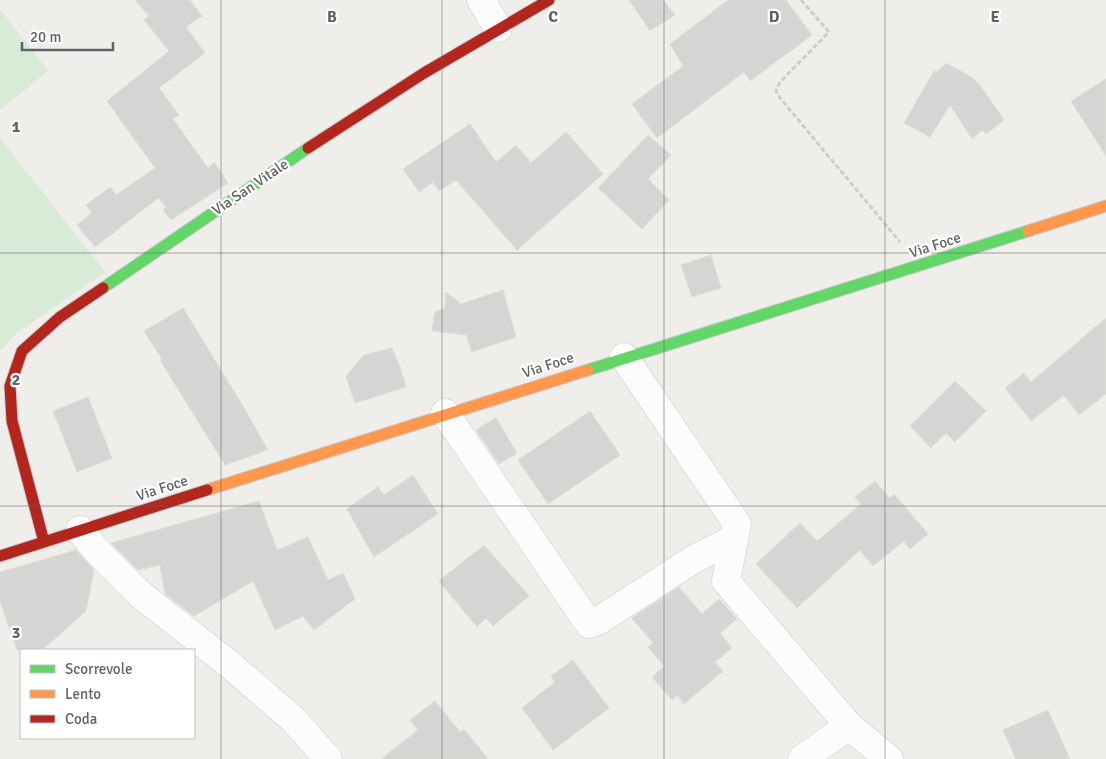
<svg xmlns="http://www.w3.org/2000/svg" width="1106" height="759" viewBox="0 0 1106 759" font-family="Signika,sans-serif">
  <style>
    .green { fill: #d8ebd6 }
    .building { fill: #d6d5d3; stroke: #deddd9 }
    .lines { fill: none; stroke-linecap: round; stroke-linejoin: round }
    .street-casing { stroke: #cbcccc; stroke-width: 29 }
    .fast-casing { stroke: #cacacb; stroke-width: 13 }
    .slow-casing { stroke: #cacacb; stroke-width: 13 }
    .jam-casing { stroke: #cacacb; stroke-width: 13 }
    .path { stroke: #cacfcc; stroke-width: 3; stroke-dasharray: 5 2.5; stroke-linecap: butt }
    .street { stroke: #fdfcfc; stroke-width: 28 }
    .fast { stroke: #63d668; stroke-width: 11 }
    .slow { stroke: #ff974d; stroke-width: 11 }
    .jam { stroke: #b3261e; stroke-width: 11 }
    .grid { fill: none; stroke: #5f6368; stroke-width: 1; stroke-opacity: 0.55 }
    .labels { text-anchor: middle; dominant-baseline: central; stroke-width: 4.5; stroke-linejoin: round; paint-order: stroke }
    .street-label { font-size: 15px; fill: #5f6368; stroke: #fff }
    .grid-label { font-size: 16px; text-anchor: middle; font-weight: bold; fill: #5f6368; stroke: #fff; stroke-width: 4.5; stroke-linejoin: round; paint-order: stroke }
  </style>
  <rect width="100%" height="100%" fill="#efeeea"/>
  <!-- green -->
  <path class="green" d="M 0,9 L 48,71 L 0,110 Z
    M 0,138 L 105,272 L 17,333 L 0,351 Z"/>
  <!-- building -->
  <path class="building" d="M 135,0 L 190,0 L 202,16 L 186,27 L 205,53 L 159,88 L 179,115 L 173,119 L 208,168 L 214,162 L 228,183 L 171,220 L 163,210 L 166,207 L 158,198 L 95,247 L 77,225 L 92,213 L 86,205 L 110,187 L 116,195 L 155,168 L 107,101 L 169,51 L 144,20 L 149,16 Z
    M 629,0 L 663,0 L 675,15 L 650,31 Z
    M 728,0 L 786,0 L 812,35 L 750,81 L 744,72 L 657,138 L 632,104 L 683,66 L 670,44 Z
    M 946,63 L 971,77 L 980,85 L 1004,120 L 986,134 L 982,130 L 972,139 L 950,105 L 930,137 L 904,123 L 934,71 L 937,72 Z
    M 1106,79 L 1106,156 L 1071,101 Z
    M 470,124 L 496,162 L 516,145 L 531,163 L 566,132 L 603,174 L 517,250 L 456,180 L 439,191 L 433,182 L 419,192 L 403,169 Z
    M 648,135 L 671,155 L 648,179 L 669,200 L 642,229 L 598,188 Z
    M 711,255 L 721,288 L 692,297 L 681,265 Z
    M 503,290 L 516,337 L 472,352 L 466,335 L 432,331 L 435,312 L 445,308 L 446,292 L 461,304 Z
    M 183,308 L 243,406 L 268,450 L 225,465 L 160,360 L 162,359 L 144,331 Z
    M 1106,318 L 1106,394 L 1079,415 L 1064,395 L 1031,421 L 1005,388 L 1024,373 L 1031,382 Z
    M 392,348 L 400,367 L 406,387 L 355,403 L 346,376 L 364,355 Z
    M 955,381 L 986,411 L 955,442 L 946,433 L 931,448 L 910,426 Z
    M 88,397 L 112,458 L 77,472 L 53,411 Z
    M 590,411 L 620,455 L 548,504 L 518,460 Z
    M 496,418 L 517,453 L 499,464 L 476,430 Z
    M 413,475 L 438,514 L 374,557 L 347,509 L 378,487 L 384,495 Z
    M 875,481 L 890,498 L 894,494 L 928,534 L 910,549 L 904,541 L 873,566 L 860,550 L 797,608 L 756,564 L 800,523 L 817,541 L 861,504 L 855,497 Z
    M 259,501 L 277,550 L 308,537 L 328,580 L 343,573 L 355,599 L 314,630 L 303,616 L 275,630 L 253,581 L 194,616 L 165,594 L 160,565 L 138,570 L 111,543 Z
    M 484,545 L 529,596 L 493,626 L 486,618 L 477,627 L 439,581 Z
    M 76,550 L 94,570 L 86,611 L 42,650 L 17,650 L 0,601 L 0,572 Z
    M 679,587 L 702,614 L 719,599 L 737,619 L 720,633 L 732,648 L 715,662 L 723,671 L 684,704 L 677,695 L 672,700 L 652,677 L 664,666 L 648,647 L 653,643 L 632,618 Z
    M 573,660 L 609,708 L 553,750 L 522,708 L 555,682 L 551,676 Z
    M 435,701 L 460,732 L 464,729 L 488,759 L 381,759 L 418,730 L 410,720 Z
    M 1048,710 L 1070,759 L 1016,759 L 1003,730 Z"/>
  <g class="lines">
    <defs>
      <path id="street" d="M 481,0 L 498,28
        M 624,357 L 737,524 L 726,581 L 849,726 L 889,759
        M 445,413 L 589,624 L 598,621 L 694,559 L 734,539
        M 80,530 L 96,550 L 141,595 L 229,664 L 294,720 L 328,759
        M 802,759 L 849,726"/>
      <path id="fast" d="M 103,288 L 308,148
        M 588,370 L 1028,231"/>
      <path id="slow" d="M 1028,231 L 1106,206
        M 207,490 L 588,370"/>
      <path id="jam" d="M 308,148 L 424,73 L 549,0
        M 44,542 L 12,421 L 10,386 L 22,351 L 60,317 L 103,288
        M 0,556 L 207,490"/>
    </defs>
    <!-- street casing -->
    <use href="#street" class="street-casing"/>
    <!-- fast casing -->
    <use href="#fast" class="fast-casing"/>
    <!-- slow casing -->
    <use href="#slow" class="slow-casing"/>
    <!-- jam casing -->
    <use href="#jam" class="jam-casing"/>
    <!-- path -->
    <path class="path" d="M 801,0 L 829,32 L 780,82 L 776,91 L 780,98 L 900,242"/>
    <!-- street -->
    <use href="#street" class="street"/>
    <!-- fast -->
    <use href="#fast" class="fast"/>
    <!-- slow -->
    <use href="#slow" class="slow"/>
    <!-- jam -->
    <use href="#jam" class="jam"/>
  </g>
  <!-- grid -->
  <path class="grid" d="M 221,0 L 221,759M 442,0 L 442,759M 664,0 L 664,759M 885,0 L 885,759M 0,253 L 1106,253M 0,506 L 1106,506"/>
  <g class="labels">
    <!-- street labels -->
    <g class="street-label">
      <text transform="translate(250 187) rotate(-34)">Via San Vitale</text>
      <text transform="translate(935 245) rotate(-18)">Via Foce</text>
      <text transform="translate(548 365) rotate(-18)">Via Foce</text>
      <text transform="translate(162 488) rotate(-18)">Via Foce</text>
    </g>
  </g>
  <g class="grid-label">
    <text x="332" y="22">B</text>
    <text x="553" y="22">C</text>
    <text x="774" y="22">D</text>
    <text x="995" y="22">E</text>
    <text x="16" y="132">1</text>
    <text x="16" y="385">2</text>
    <text x="16" y="638">3</text>
  </g>
  <!-- legend -->
  <rect x="20" y="649" width="175" height="90" fill="#ffffff" stroke="#bfc1c3"/>
  <rect x="30" y="665" width="25" height="8" fill="#63d668" stroke="#bfc1c3"/>
  <text x="65" y="674" font-size="15" fill="#5f6368">Scorrevole</text>
  <rect x="30" y="690" width="25" height="8" fill="#ff974d" stroke="#bfc1c3"/>
  <text x="65" y="699" font-size="15" fill="#5f6368">Lento</text>
  <rect x="30" y="715" width="25" height="8" fill="#b3261e" stroke="#bfc1c3"/>
  <text x="65" y="724" font-size="15" fill="#5f6368">Coda</text>
  <!-- scale -->
  <path d="M22 42v8h91v-8" fill="none" stroke="#5f6368" stroke-width="2.5"/>
  <text x="30" y="42" font-size="15" fill="#5f6368" stroke="#ffffff" stroke-width="4" paint-order="stroke">20 m</text>
</svg>
